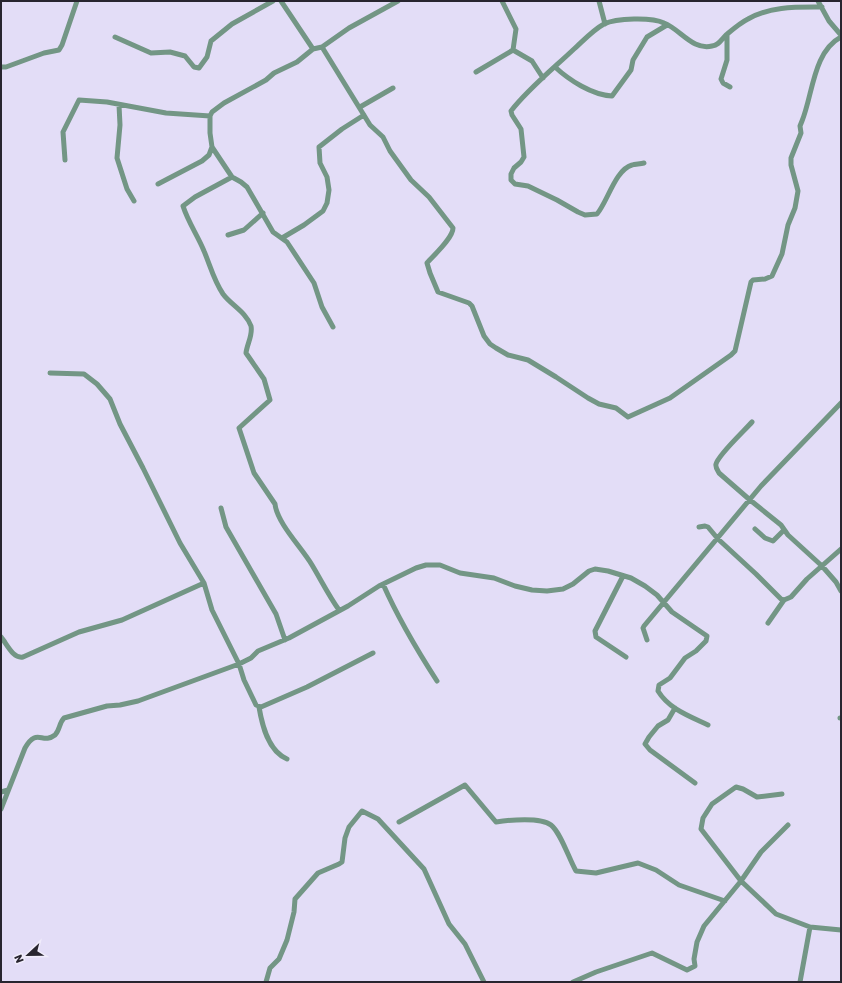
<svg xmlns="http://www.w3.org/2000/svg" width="842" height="983" viewBox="0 0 842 983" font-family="Rubik,sans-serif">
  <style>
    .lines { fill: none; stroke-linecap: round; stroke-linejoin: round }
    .street { stroke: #739685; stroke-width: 5 }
  </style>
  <rect width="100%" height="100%" fill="#e3ddf7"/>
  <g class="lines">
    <!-- street -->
    <path class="street" d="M 281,1 L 313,49 L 322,47 L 349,28 L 398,1
      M 502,1 L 516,29 L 513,50
      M 599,1 L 605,24
      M 818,1 L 829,21 L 841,35
      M 727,35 L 727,60 L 721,79 L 723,83 L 730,87
      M 115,37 L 151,53 L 170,52 L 185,56 L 194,67 L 199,68 L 207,57 L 211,41 L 232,24 L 273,1
      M 322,47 L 370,125 L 383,137 L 390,151 L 411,180 L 429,197 L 453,228 C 453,238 434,255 427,263 L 430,273 L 438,292 L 469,303 L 472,306 L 484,336 L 490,344 L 496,348 L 508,355 L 528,360 L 556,377 L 588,398 L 599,404 L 616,408 L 628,417 L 670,398 L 731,355 L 735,351 L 751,282 L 753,280 L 765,279 L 772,276 L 782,254 L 788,225 L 795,208 L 798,191 L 791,165 L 791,158 L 801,133 L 800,126 L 802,121 C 813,94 813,52 841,37
      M 1,67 L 6,67 L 44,53 L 59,50 L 62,45 L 77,1
      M 555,67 C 569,80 592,95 612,96 L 631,70 L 633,60 L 647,37 L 667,25
      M 476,72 L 513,50 L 532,61 L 543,78
      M 119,105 L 120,125 L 117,158 L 127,189 L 134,201
      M 360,107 L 393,88
      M 212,147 L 232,177 L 241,182 L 247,187 L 273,232 L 287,242 L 314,283 L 322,307 L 333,327
      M 65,160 L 63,132 L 79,100 L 107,102 L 166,113 L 210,116
      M 644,163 C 640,164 635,164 632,165 C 615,170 608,201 597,214 L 585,215 L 578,212 L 557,200 L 528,186 L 515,184 L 511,180 L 511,174 L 514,168 L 521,162 L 524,157 L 521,129 L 512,115 L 511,111 C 528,89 554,68 574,49 C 583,41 593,30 604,24 C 616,18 652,17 664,23 C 680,29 693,51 712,46 C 719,45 721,40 726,35 C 732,30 740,23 748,19 C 771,6 796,7 822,7
      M 232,177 L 195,197 L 183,206 C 188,222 198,236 204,251 C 210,265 214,281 223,294 C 231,305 246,312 251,326 C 253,335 247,344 246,353 L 264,379 L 270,400 L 239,428 L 254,473 L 275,504 C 277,523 302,548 312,565 C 321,580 329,596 339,610
      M 158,184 L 202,161 L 209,155 L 212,147 L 210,133 L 210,116 L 212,112 L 224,103 L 266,80 L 274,73 L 297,62 L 313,49
      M 228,235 L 244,230 L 263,213
      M 282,238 L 304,225 L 323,211 L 327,203 L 329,190 L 327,177 L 320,163 L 319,147 L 342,129 L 364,115
      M 50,373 L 84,374 L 97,384 L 110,399 L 120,424 L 143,468 L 180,543 L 204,583 L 212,610 L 239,664 L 244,680 L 256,705 L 261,707 L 307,687 L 373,653
      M 752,422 C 745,430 718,455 716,464 C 715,467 718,471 719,473 L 750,500 L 781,525 L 788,535 L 822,566 L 836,582 L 841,591
      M 221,508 L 226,527 L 276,614 L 285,640
      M 699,527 L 705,526 L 708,527 L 718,539 L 756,574 L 781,599 L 784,600 L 791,597 L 807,579 L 841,549
      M 755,529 L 765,538 L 773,541 L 784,530
      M 623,576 L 595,631 L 596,637 L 626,657
      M 383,584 C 398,618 417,650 437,681
      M 768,623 L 784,600
      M 1,637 C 7,644 13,659 23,657 L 79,632 L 122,620 L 204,583
      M 647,640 L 643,628 L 644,626 L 761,486 L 841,403
      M 259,707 C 262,725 268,751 287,759
      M 675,708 L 668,720 L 658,726 L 649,737 L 645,744 L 650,750 L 695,783
      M 840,718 L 841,718
      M 1,792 L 8,790
      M 782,794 L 757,797 L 743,789 L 736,787 L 712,804 L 703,818 L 701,829 L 741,881 L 776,914 L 810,927 L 841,930
      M 1,809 L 25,748 C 37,727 42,745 55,735 C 60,730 59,723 64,718 L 107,706 L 120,705 L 138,701 L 239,664 L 251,658 L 258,651 L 289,638 L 348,606 L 379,586 L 416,568 L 426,565 L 440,565 L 460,573 L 494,578 L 515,586 L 532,590 L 547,591 L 563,589 L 573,584 L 589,571 L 595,569 L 608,571 L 631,578 L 645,586 L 657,595 L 672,612 L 707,636 L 706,641 L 696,651 L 685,658 L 670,678 L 659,685 L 658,691 C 669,709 689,716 708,725
      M 399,822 L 465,785 L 496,822 C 509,820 541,817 551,825 C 561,833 569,859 576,871 L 596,873 L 638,863 L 656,870 L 679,885 L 725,901
      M 266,982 L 270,968 L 279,959 L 287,940 L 294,912 L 295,899 L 318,873 L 339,864 L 342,862 L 345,838 L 349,827 L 362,811 L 378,819 L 424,869 L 449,924 L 465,944 L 484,982
      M 573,982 L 596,972 L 652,953 L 687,970 L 695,966 L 694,959 L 697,942 L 704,926 L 741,881 L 761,852 L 788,825
      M 800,982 L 810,927"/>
  </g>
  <!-- border -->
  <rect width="842" height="983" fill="none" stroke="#28252f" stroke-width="4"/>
  <!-- north arrow -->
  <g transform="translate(28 955) rotate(248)" stroke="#f0ecfb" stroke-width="3" paint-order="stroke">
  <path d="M0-3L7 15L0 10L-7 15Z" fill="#28252f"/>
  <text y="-6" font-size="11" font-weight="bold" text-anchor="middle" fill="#28252f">N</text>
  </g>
</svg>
